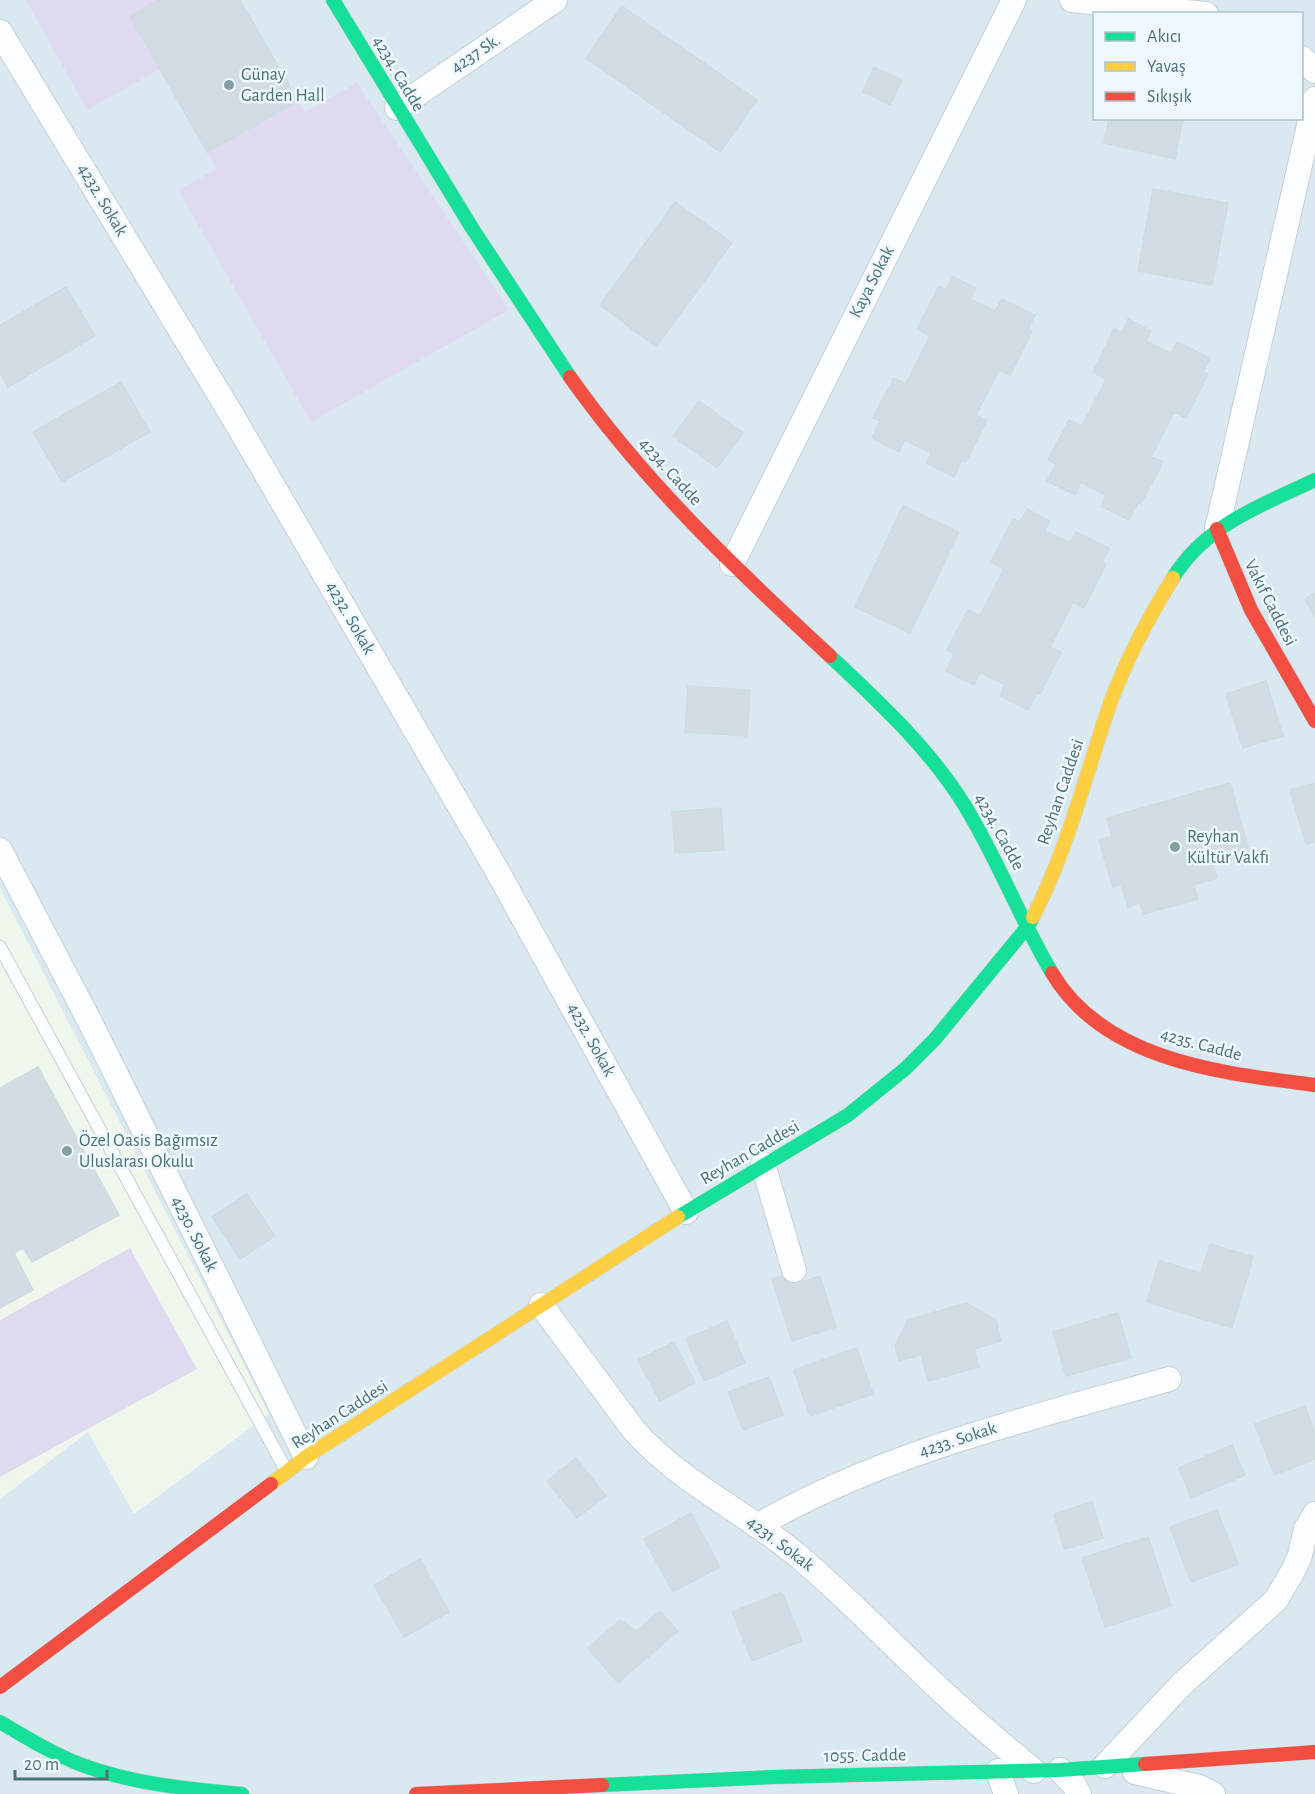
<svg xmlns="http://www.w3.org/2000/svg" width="1315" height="1794" viewBox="0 0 1315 1794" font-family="'Alegreya Sans',sans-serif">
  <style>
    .residential { fill: #dae9f1; fill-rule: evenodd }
    .education { fill: #eff7ed }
    .green { fill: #e0daf1 }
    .building { fill: #d1dde3; stroke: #cedce1; stroke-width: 1.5 }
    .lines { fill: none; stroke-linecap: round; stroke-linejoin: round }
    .lane-casing { stroke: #c6d0d4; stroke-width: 14 }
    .street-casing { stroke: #c6d0d4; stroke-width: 26 }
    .fast-casing { stroke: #c8d1d6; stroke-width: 15 }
    .slow-casing { stroke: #c8d1d6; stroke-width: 15 }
    .jam-casing { stroke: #c8d1d6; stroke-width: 15 }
    .lane { stroke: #fcfdfe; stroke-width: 12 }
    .street { stroke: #fcfdfe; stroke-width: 24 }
    .fast { stroke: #16e098; stroke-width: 14 }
    .slow { stroke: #ffcf43; stroke-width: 14 }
    .jam { stroke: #f24e42; stroke-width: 14 }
    .poi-dot { fill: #849ea5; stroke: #eff8ff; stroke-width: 2 }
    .labels { text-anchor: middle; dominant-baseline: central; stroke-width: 5; stroke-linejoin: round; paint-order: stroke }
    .street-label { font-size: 18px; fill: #4b7078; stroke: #eff8ff }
    .poi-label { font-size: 18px; fill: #4b7078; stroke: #eff8ff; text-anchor: start }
  </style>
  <rect width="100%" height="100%" fill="#edf3f8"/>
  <!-- residential -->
  <path class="residential" d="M 0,0 L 1315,0 L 1315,1794 L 0,1794 ZM 1094,14 L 1302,14 L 1302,118 L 1094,118 Z"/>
  <!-- education -->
  <path class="education" d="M 0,888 L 269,1414 L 134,1514 L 88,1432 L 0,1499 Z"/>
  <!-- green -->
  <path class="green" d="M 26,0 L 159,0 L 160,69 L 87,110 Z
    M 357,83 L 509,310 L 311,422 L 178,190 L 216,169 L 207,152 L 298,101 L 305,112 Z
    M 130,1248 L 197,1369 L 0,1477 L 0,1320 Z"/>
  <!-- building -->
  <path class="building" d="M 159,0 L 240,0 L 298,101 L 207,152 L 130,16 Z
    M 622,6 L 757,100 L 720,152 L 586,58 Z
    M 874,67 L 902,80 L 890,105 L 863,92 Z
    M 1109,118 L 1183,118 L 1175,159 L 1104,143 Z
    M 1153,189 L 1228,203 L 1212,285 L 1138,271 Z
    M 675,202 L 732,243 L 656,347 L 600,305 Z
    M 953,277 L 976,288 L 970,299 L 995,311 L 1002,299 L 1035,315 L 1028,329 L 1032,331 L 1010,375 L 999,370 L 976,415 L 987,420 L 966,462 L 962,460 L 954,477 L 926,463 L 931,453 L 905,440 L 899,452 L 872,438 L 880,421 L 873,418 L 894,378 L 906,384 L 930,336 L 917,329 L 939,286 L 946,290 Z
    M 66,287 L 95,336 L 8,387 L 0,372 L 0,325 Z
    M 1128,319 L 1151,331 L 1146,341 L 1171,353 L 1177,342 L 1210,358 L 1203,372 L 1208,374 L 1186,418 L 1174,412 L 1151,457 L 1163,462 L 1141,504 L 1138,503 L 1129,520 L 1101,506 L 1106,495 L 1081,482 L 1075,495 L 1047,481 L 1056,464 L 1048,460 L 1069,420 L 1082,426 L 1106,379 L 1093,372 L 1114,329 L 1122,332 Z
    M 121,382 L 150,432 L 62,482 L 33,432 Z
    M 699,401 L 743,433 L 717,468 L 673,436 Z
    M 903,506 L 959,532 L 910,633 L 855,607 Z
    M 1027,509 L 1050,521 L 1045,531 L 1070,543 L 1076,532 L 1109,548 L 1102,562 L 1106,564 L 1084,608 L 1073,602 L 1050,647 L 1061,652 L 1040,694 L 1037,693 L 1028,710 L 1000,696 L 1005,685 L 980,672 L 974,685 L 946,671 L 954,654 L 947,650 L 968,610 L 980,616 L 1004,569 L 991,562 L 1013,519 L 1020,522 Z
    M 1315,593 L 1315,617 L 1305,599 Z
    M 1266,681 L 1283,736 L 1243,748 L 1226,694 Z
    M 688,686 L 750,690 L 747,736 L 685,732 Z
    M 1230,783 L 1250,854 L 1213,864 L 1217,878 L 1194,885 L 1198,899 L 1144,914 L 1140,903 L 1128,907 L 1121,884 L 1113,887 L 1099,840 L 1112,836 L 1107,818 Z
    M 1315,783 L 1315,842 L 1306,844 L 1290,790 Z
    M 721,808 L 724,850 L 675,853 L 672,812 Z
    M 38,1067 L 119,1215 L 32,1262 L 23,1248 L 14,1253 L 33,1290 L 0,1308 L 0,1088 Z
    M 247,1194 L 275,1236 L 240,1259 L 212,1217 Z
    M 1210,1244 L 1253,1257 L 1232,1328 L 1147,1302 L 1159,1261 L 1201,1273 Z
    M 792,1273 L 795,1284 L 820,1276 L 836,1327 L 792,1341 L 772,1279 Z
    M 966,1303 L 996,1320 L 1001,1341 L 974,1349 L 979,1367 L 928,1381 L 921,1355 L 899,1361 L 895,1346 L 908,1320 Z
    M 1118,1313 L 1131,1358 L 1066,1376 L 1053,1332 Z
    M 727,1321 L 745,1363 L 704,1381 L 686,1339 Z
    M 674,1342 L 695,1383 L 660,1401 L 638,1360 Z
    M 857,1348 L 873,1394 L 810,1416 L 794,1370 Z
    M 769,1377 L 783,1415 L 743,1430 L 728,1392 Z
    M 1305,1406 L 1315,1433 L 1315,1459 L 1274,1475 L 1255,1424 Z
    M 1232,1445 L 1245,1475 L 1191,1498 L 1179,1468 Z
    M 576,1458 L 606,1496 L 577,1518 L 547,1481 Z
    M 1092,1502 L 1103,1538 L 1064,1549 L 1054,1514 Z
    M 1217,1510 L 1238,1564 L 1191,1582 L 1170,1527 Z
    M 691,1513 L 720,1567 L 673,1592 L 644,1539 Z
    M 1148,1537 L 1171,1606 L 1105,1627 L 1082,1558 Z
    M 420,1559 L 449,1612 L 404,1637 L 374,1585 Z
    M 782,1592 L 802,1641 L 752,1661 L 732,1612 Z
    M 660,1611 L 678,1631 L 618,1683 L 588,1648 L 620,1620 L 636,1631 Z"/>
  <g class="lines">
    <defs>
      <path id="lane" d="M 0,947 L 286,1470"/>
      <path id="street" d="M 1072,0 L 1206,14
        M 0,32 L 233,417 L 495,867 L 686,1212
        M 1302,58 L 1315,71
        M 397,108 L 555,0
        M 1217,529 L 1315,99
        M 732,564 L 1014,0
        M 0,850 L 90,1022 L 306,1457
        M 763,1164 L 794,1270
        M 541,1305 L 633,1429 C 677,1480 740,1509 792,1551 C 841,1591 885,1638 931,1681 C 964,1713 999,1742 1034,1771
        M 757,1526 C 884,1452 1029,1419 1169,1379
        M 1105,1766 L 1182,1684 L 1276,1600 L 1294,1569 L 1300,1555 L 1306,1529 L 1315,1514
        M 1060,1770 L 1074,1785 L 1079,1794
        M 998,1771 L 1006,1794
        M 1135,1772 L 1199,1787 L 1213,1794"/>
      <path id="fast" d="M 333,0 L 472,228 L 570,377
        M 1173,578 C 1205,525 1262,505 1315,480
        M 830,656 C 879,702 930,749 965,806 C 998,860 1020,919 1052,973
        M 678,1217 L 848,1115 L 905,1069 L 935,1039 L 1028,926 L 1033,917
        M 0,1722 C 27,1738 53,1754 82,1765 C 133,1784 188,1789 242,1794
        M 602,1785 L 774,1777 L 1060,1770 L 1145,1764"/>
      <path id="slow" d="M 1033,917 C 1068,849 1086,773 1111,701 C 1127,658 1149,617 1173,578
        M 271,1484 L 306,1457 L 678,1217"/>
      <path id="jam" d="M 570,377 C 645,483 736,569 830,656
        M 1217,529 L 1251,610 L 1315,721
        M 1052,973 C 1105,1062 1223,1073 1315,1085
        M 0,1687 L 271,1484
        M 1145,1764 L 1315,1752
        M 416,1794 L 602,1785"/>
    </defs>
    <!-- lane casing -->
    <use href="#lane" class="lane-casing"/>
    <!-- street casing -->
    <use href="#street" class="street-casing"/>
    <!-- fast casing -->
    <use href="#fast" class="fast-casing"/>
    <!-- slow casing -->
    <use href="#slow" class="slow-casing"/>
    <!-- jam casing -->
    <use href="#jam" class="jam-casing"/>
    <!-- lane -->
    <use href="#lane" class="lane"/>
    <!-- street -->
    <use href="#street" class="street"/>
    <!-- fast -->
    <use href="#fast" class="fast"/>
    <!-- slow -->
    <use href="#slow" class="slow"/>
    <!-- jam -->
    <use href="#jam" class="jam"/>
  </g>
  <!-- markers -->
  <g class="poi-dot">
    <circle cx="229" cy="85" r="6"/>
    <circle cx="1175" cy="847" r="6"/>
    <circle cx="67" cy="1151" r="6"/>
  </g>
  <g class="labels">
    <!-- street labels -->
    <g class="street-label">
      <text transform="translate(476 54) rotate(-34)">4237 Sk.</text>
      <text transform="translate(398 74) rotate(59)">4234. Cadde</text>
      <text transform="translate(102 200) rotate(59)">4232. Sokak</text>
      <text transform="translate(872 282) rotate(-63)">Kaya Sokak</text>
      <text transform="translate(670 472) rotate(48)">4234. Cadde</text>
      <text transform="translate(1270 603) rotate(63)">Vakıf Caddesi</text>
      <text transform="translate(350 618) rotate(60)">4232. Sokak</text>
      <text transform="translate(1061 792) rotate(-71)">Reyhan Caddesi</text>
      <text transform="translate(999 832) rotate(61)">4234. Cadde</text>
      <text transform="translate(591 1040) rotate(61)">4232. Sokak</text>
      <text transform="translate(1201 1045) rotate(15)">4235. Cadde</text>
      <text transform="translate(750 1153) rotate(-30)">Reyhan Caddesi</text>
      <text transform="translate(194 1234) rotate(63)">4230. Sokak</text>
      <text transform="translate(340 1415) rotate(-33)">Reyhan Caddesi</text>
      <text transform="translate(958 1440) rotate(-18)">4233. Sokak</text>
      <text transform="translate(780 1544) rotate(37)">4231. Sokak</text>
      <text transform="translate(865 1756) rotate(-1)">1055. Cadde</text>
    </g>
    <!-- poi labels -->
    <g class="poi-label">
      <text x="241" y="75">Günay<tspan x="241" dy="21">Garden Hall</tspan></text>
      <text x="1187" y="837">Reyhan<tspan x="1187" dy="21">Kültür Vakfı</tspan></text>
      <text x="79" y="1141">Özel Oasis Bağımsız<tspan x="79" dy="21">Uluslarası Okulu</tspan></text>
    </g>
  </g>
  <!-- legend -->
  <rect x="1093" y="12" width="210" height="108" fill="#eff8ff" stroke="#adc2c9" stroke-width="1.5"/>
  <rect x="1105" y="32" width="30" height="9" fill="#16e098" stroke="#adc2c9" stroke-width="1.5"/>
  <text x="1147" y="42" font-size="18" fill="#4b7078">Akıcı</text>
  <rect x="1105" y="62" width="30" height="9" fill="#ffcf43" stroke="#adc2c9" stroke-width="1.5"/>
  <text x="1147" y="72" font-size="18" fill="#4b7078">Yavaş</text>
  <rect x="1105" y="92" width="30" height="9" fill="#f24e42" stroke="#adc2c9" stroke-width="1.5"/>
  <text x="1147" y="102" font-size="18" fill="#4b7078">Sıkışık</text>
  <!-- scale -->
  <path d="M15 1770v9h92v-9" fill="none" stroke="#4b7078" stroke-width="3"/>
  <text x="24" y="1770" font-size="18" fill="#4b7078" stroke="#eff8ff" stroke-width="4.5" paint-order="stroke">20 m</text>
</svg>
